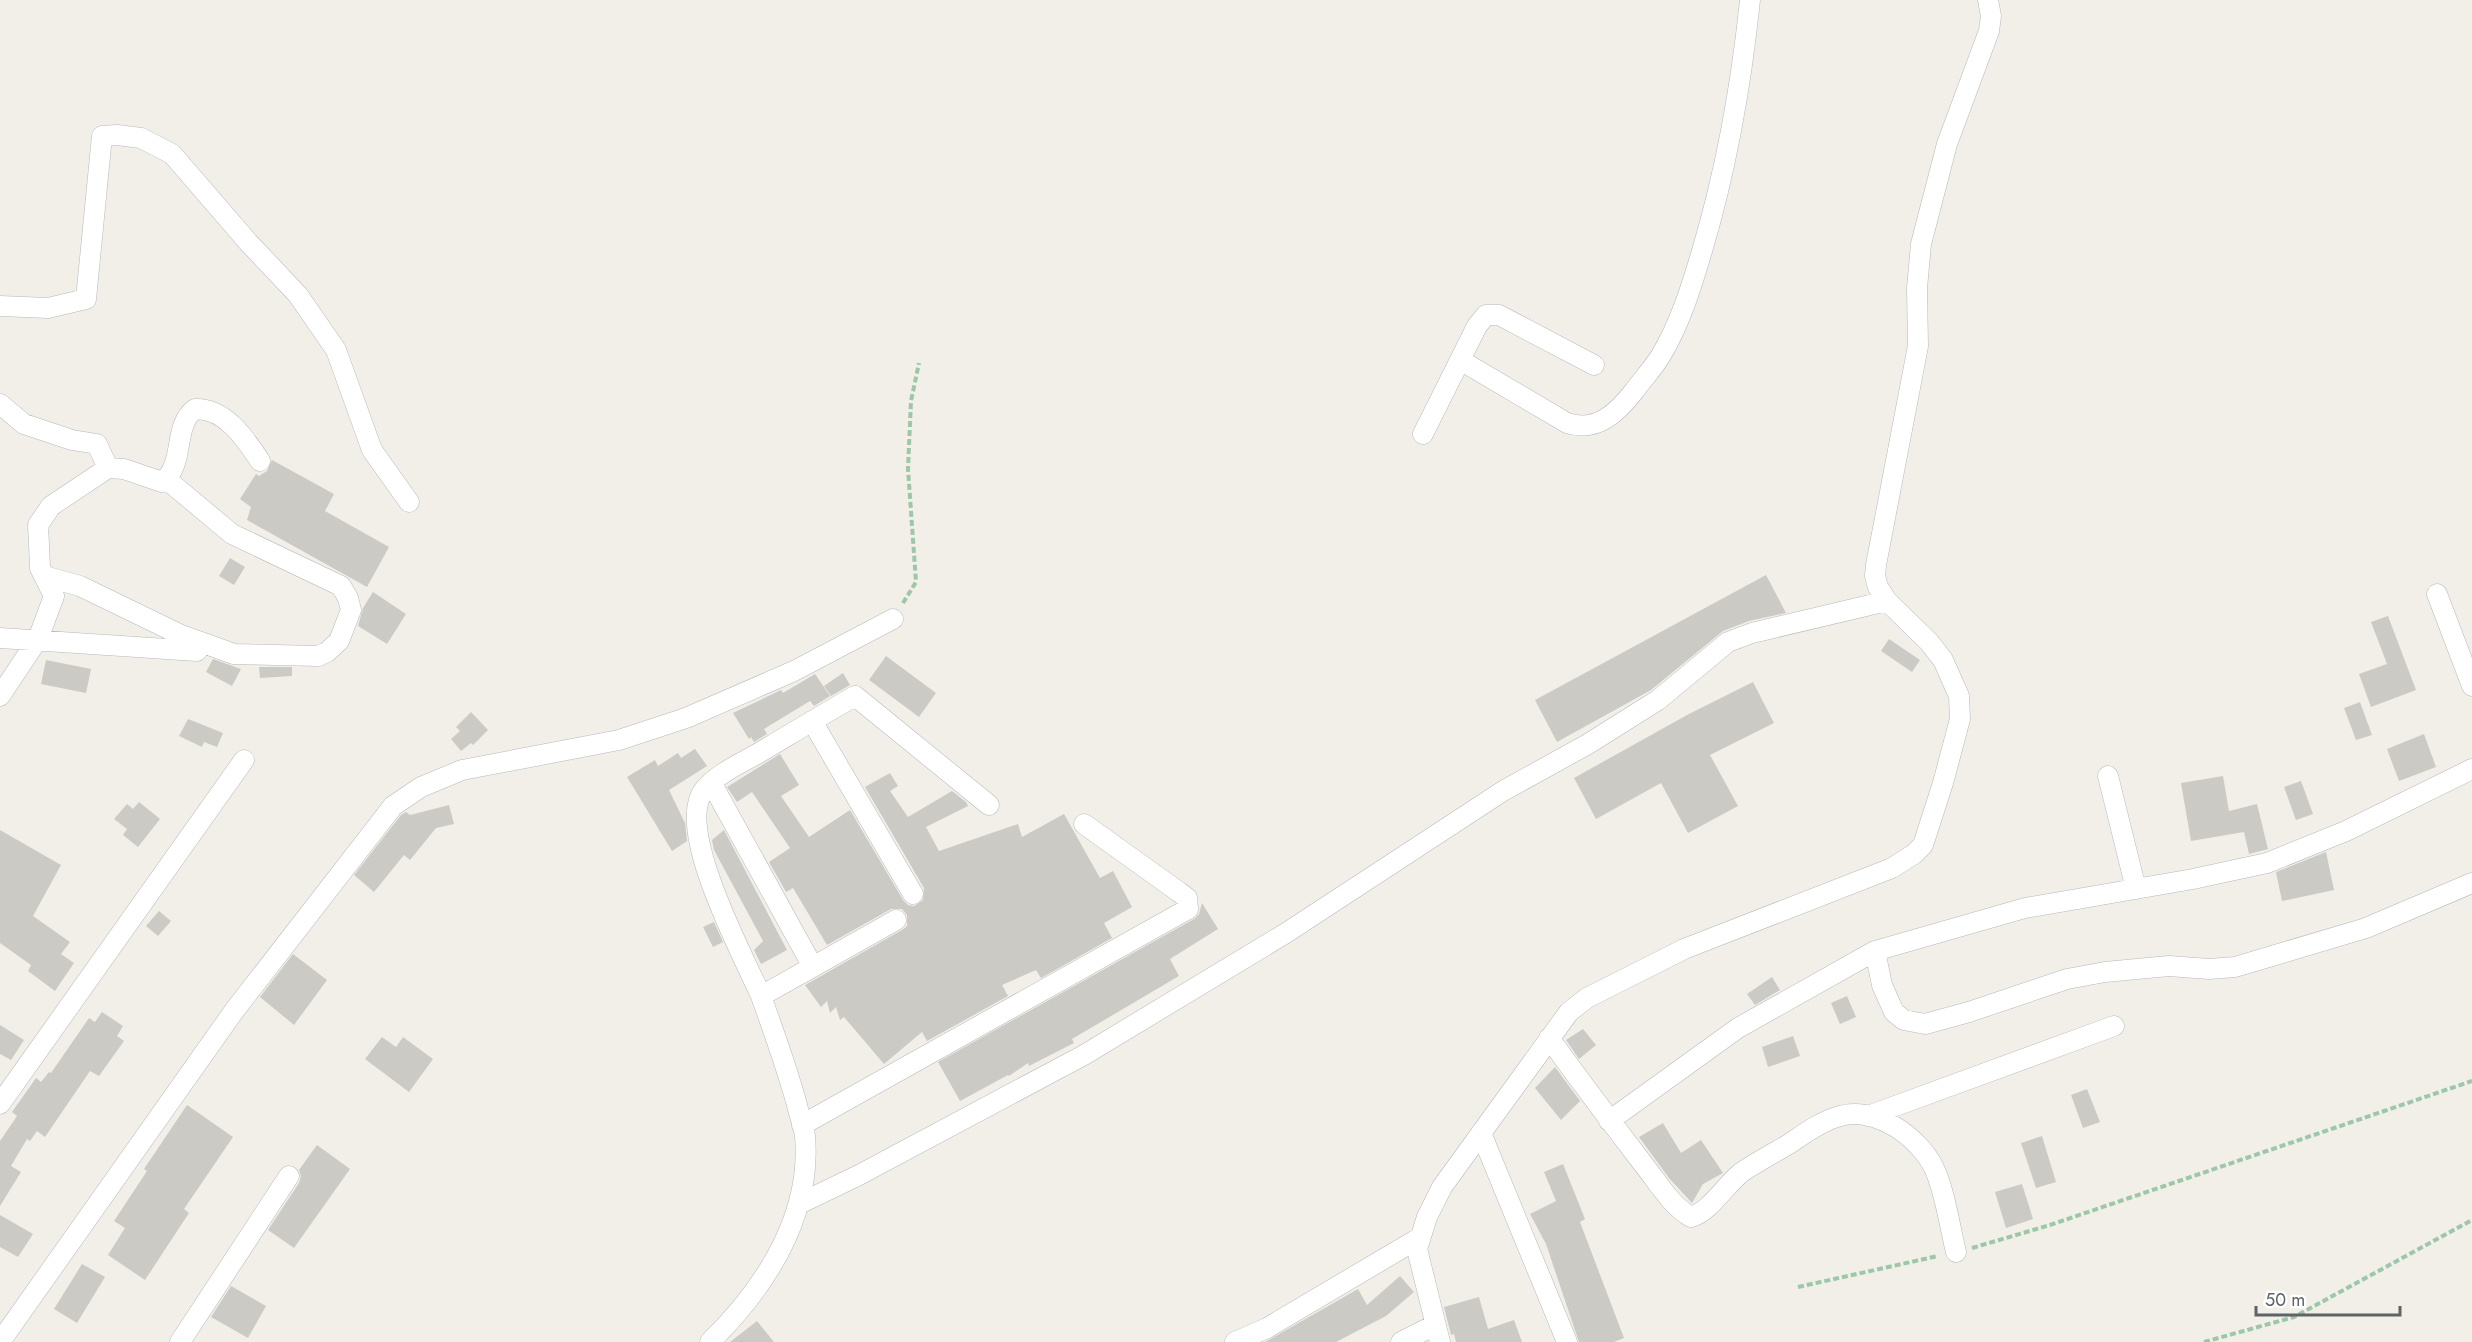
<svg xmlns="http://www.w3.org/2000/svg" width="2472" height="1342" viewBox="0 0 2472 1342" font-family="Jost,sans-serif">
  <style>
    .building { fill: #cccac5 }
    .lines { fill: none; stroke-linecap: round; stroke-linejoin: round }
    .minor-casing { stroke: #b5b8bc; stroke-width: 21 }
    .path { stroke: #9cc7a9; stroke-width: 4; stroke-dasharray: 6 3; stroke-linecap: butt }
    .minor { stroke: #fff; stroke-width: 20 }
  </style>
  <rect width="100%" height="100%" fill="#f1efe8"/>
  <!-- building -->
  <path class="building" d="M 272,460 L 334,494 L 325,511 L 389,547 L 367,587 L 247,520 L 251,507 L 240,499 L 256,474 L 259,476 L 267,471 Z
    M 230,558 L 245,567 L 234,585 L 219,576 Z
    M 1766,575 L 1786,613 L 1749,621 L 1723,631 L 1651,690 L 1557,742 L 1535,700 Z
    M 373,592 L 406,614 L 387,644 L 358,626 L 363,608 Z
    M 2388,616 L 2416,690 L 2371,707 L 2359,674 L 2387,664 L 2371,622 Z
    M 1889,639 L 1920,660 L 1912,672 L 1881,651 Z
    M 886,656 L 936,693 L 919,717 L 869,680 Z
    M 213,659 L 241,669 L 232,686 L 206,672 Z
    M 46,660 L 91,669 L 86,693 L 41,684 Z
    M 259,667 L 292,667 L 292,676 L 260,678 Z
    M 843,673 L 850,685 L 831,696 L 824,686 Z
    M 815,674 L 830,696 L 814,706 L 810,701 L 764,729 L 767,734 L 754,742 L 751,737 L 749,739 L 733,713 L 781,690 L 783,693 Z
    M 1753,682 L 1774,723 L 1710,755 L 1738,806 L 1688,833 L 1661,783 L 1596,819 L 1574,778 L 1687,715 Z
    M 2360,702 L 2372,735 L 2356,740 L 2344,708 Z
    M 471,712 L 488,730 L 473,745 L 471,743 L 461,751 L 451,739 L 460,731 L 456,727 Z
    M 188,719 L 223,733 L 217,747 L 204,742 L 202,747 L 179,736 Z
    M 2424,734 L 2436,767 L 2399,781 L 2387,749 Z
    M 695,749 L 707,766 L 669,790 L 685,823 L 687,841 L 672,851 L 627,777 L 655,760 L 658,766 L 678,753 L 681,758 Z
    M 780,754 L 799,785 L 781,796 L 809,837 L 850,810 L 903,900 L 908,905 L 914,906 L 923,900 L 924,888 L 865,787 L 890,773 L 898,786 L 890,791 L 908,817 L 952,791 L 966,802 L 968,806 L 926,827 L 939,851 L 1018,824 L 1022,837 L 1064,814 L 1100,878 L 1113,871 L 1132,907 L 1104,923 L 1112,938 L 1041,978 L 1036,970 L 1002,985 L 1008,996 L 927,1041 L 922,1032 L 884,1064 L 844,1017 L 840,1020 L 836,1007 L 830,1013 L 827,1001 L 821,1007 L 805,985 L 902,930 L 907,926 L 907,915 L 902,909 L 891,909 L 827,945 L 793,888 L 786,892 L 769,862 L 790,848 L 752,792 L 737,802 L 727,787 Z
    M 2223,776 L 2229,811 L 2257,804 L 2268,849 L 2249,854 L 2244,832 L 2191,841 L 2181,783 Z
    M 2301,781 L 2313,814 L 2296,820 L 2284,787 Z
    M 139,802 L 160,819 L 138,847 L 123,835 L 127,829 L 114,819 L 127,804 L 133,809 Z
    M 449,805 L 454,824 L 436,828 L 410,860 L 404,855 L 374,892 L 354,875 L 401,815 L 406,812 L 410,815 Z
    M 0,830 L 61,865 L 33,916 L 70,942 L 61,954 L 74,963 L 55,991 L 28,971 L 31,965 L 0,943 Z
    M 724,830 L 787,950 L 761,964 L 754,950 L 763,941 L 714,850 L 712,840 Z
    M 2326,852 L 2334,890 L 2282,901 L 2276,872 Z
    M 1202,903 L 1218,929 L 1170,959 L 1179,976 L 1072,1039 L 1074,1043 L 1029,1066 L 1028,1063 L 1009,1076 L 1008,1075 L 960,1101 L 938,1062 L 1194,919 L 1199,914 Z
    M 159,911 L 171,921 L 158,936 L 146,926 Z
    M 714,922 L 723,942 L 713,947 L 703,927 Z
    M 293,954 L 327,980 L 294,1025 L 260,997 Z
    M 1772,977 L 1780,990 L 1755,1005 L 1747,994 Z
    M 1847,996 L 1856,1017 L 1840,1024 L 1831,1003 Z
    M 102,1012 L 123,1026 L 117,1036 L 124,1041 L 99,1076 L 90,1071 L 45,1137 L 37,1131 L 30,1141 L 27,1139 L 11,1166 L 21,1172 L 0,1206 L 0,1141 L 17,1116 L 12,1112 L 36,1078 L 41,1082 L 49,1072 L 51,1073 L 89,1018 L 95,1022 Z
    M 0,1025 L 24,1040 L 11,1060 L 0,1054 Z
    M 1583,1029 L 1596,1045 L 1579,1059 L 1566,1040 Z
    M 1793,1036 L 1800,1056 L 1768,1067 L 1762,1047 Z
    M 382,1037 L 396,1047 L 403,1037 L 433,1059 L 409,1092 L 365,1059 Z
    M 1555,1067 L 1580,1101 L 1561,1120 L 1535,1088 Z
    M 2087,1089 L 2100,1122 L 2083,1128 L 2071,1095 Z
    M 187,1105 L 233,1137 L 184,1209 L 189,1213 L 145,1280 L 108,1255 L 125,1228 L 114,1221 L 147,1171 L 144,1169 Z
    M 1663,1123 L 1681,1153 L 1701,1140 L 1723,1173 L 1703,1184 L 1692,1203 L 1669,1178 L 1639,1137 Z
    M 2042,1136 L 2056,1182 L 2036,1188 L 2021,1143 Z
    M 317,1145 L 350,1169 L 294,1248 L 268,1230 L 299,1183 L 301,1176 L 299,1170 Z
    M 1563,1164 L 1585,1219 L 1580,1222 L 1624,1338 L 1614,1342 L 1579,1342 L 1546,1244 L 1530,1214 L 1556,1201 L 1544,1172 Z
    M 2022,1184 L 2033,1219 L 2006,1228 L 1995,1192 Z
    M 0,1215 L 33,1234 L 18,1257 L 0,1247 Z
    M 82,1264 L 105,1277 L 77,1323 L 54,1309 Z
    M 1400,1276 L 1414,1292 L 1386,1316 L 1336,1342 L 1265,1342 L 1358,1289 L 1367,1305 Z
    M 231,1286 L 266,1306 L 248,1338 L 211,1317 Z
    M 1479,1297 L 1488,1329 L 1514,1320 L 1522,1342 L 1456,1342 L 1454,1334 L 1451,1335 L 1444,1307 Z
    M 757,1321 L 774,1342 L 730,1342 Z"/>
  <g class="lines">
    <defs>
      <path id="minor" d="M 0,306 L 48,308 L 86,299 L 102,136 L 117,135 L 141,138 L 172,154 L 248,242 L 298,295 L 336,350 L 372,450 L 409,502
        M 1460,360 L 1567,423 C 1597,433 1618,412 1635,390 C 1643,379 1653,368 1660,357 C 1680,324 1691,288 1702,251 C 1727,167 1741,87 1750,0
        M 0,404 L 24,424 L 72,440 L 97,444 L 108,468
        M 1423,434 L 1477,326 L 1486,315 L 1499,315 L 1594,365
        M 44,576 L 80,586 L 181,635 L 234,654 L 318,656 L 327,652 L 339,641 L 351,610 L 348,598 L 341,586 L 232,534 L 166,479
        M 2437,594 L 2472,686
        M 0,638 L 197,651
        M 0,696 L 38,639 L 54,596 L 40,568 L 39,544 L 38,525 L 51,506 L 108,468 L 124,469 L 162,482 C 186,465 172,426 195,409 C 225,408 245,438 260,461
        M 812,721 L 913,894
        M 2108,776 L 2136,889
        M 712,784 L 813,967
        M 1875,951 L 1882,985 L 1894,1012 L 1904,1020 L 1925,1024 L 1969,1012 L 2067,979 L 2105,972 L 2169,966 L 2209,969 L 2235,967 L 2366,928 L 2472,883
        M 761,996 C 743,955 674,828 704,790 C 717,774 739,764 757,754 C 789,735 822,715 855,696 L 989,805
        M 1549,1038 C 1581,1082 1614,1126 1647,1169 C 1660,1186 1673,1207 1691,1217 C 1710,1212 1726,1184 1742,1172 C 1757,1162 1774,1153 1789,1144 C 1804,1134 1820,1122 1837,1117 C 1874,1104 1919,1137 1934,1168 C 1945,1191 1950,1228 1956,1252
        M 0,1104 L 244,760
        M 1868,1116 L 2114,1026
        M 1609,1121 L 1738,1028 L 1875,951 L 2025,908 L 2193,879 L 2267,863 L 2346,831 L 2472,769
        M 802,1125 L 1188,909 L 1187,898 L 1179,892 L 1084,824
        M 1481,1133 L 1567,1342
        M 799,1204 L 859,1175 L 1084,1055 L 1286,933 L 1503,791 L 1588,744 L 1658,700 L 1728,642 L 1752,633 L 1887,601
        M 0,1342 L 234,1011 L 393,806 L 421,787 L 462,770 L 619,740 L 686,718 L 794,671 L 893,619
        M 180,1342 L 289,1176
        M 710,1342 C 765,1288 812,1216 805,1136 C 804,1126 799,1115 797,1105 C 787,1068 774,1032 761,996 L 896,920
        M 1235,1342 L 1267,1328 L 1419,1238
        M 1401,1342 L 1435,1325
        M 1440,1342 L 1417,1249 L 1427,1217 L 1442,1187 L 1569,1012 L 1587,998 L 1684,949 L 1892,868 L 1914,854 L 1923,845 L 1943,783 L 1960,719 L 1959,696 L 1943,660 L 1929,642 L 1887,601 L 1878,587 L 1875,576 L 1876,565 L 1918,346 L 1917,288 L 1921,244 L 1947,144 L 1989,31 L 1991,16 L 1988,0"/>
    </defs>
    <!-- minor casing -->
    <use href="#minor" class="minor-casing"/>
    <!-- path -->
    <path class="path" d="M 903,603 L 916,582 L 908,469 L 911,401 L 919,363
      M 1972,1248 L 2050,1225 L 2472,1081
      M 1798,1287 L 1938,1256
      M 2204,1342 L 2294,1317 L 2472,1220"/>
    <!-- minor -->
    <use href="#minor" class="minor"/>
  </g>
  <!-- scale -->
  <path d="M2256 1306v9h144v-9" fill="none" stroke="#5f6368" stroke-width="3"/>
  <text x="2265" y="1306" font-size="18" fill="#5f6368" stroke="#ffffff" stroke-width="4.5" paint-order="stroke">50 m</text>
</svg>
